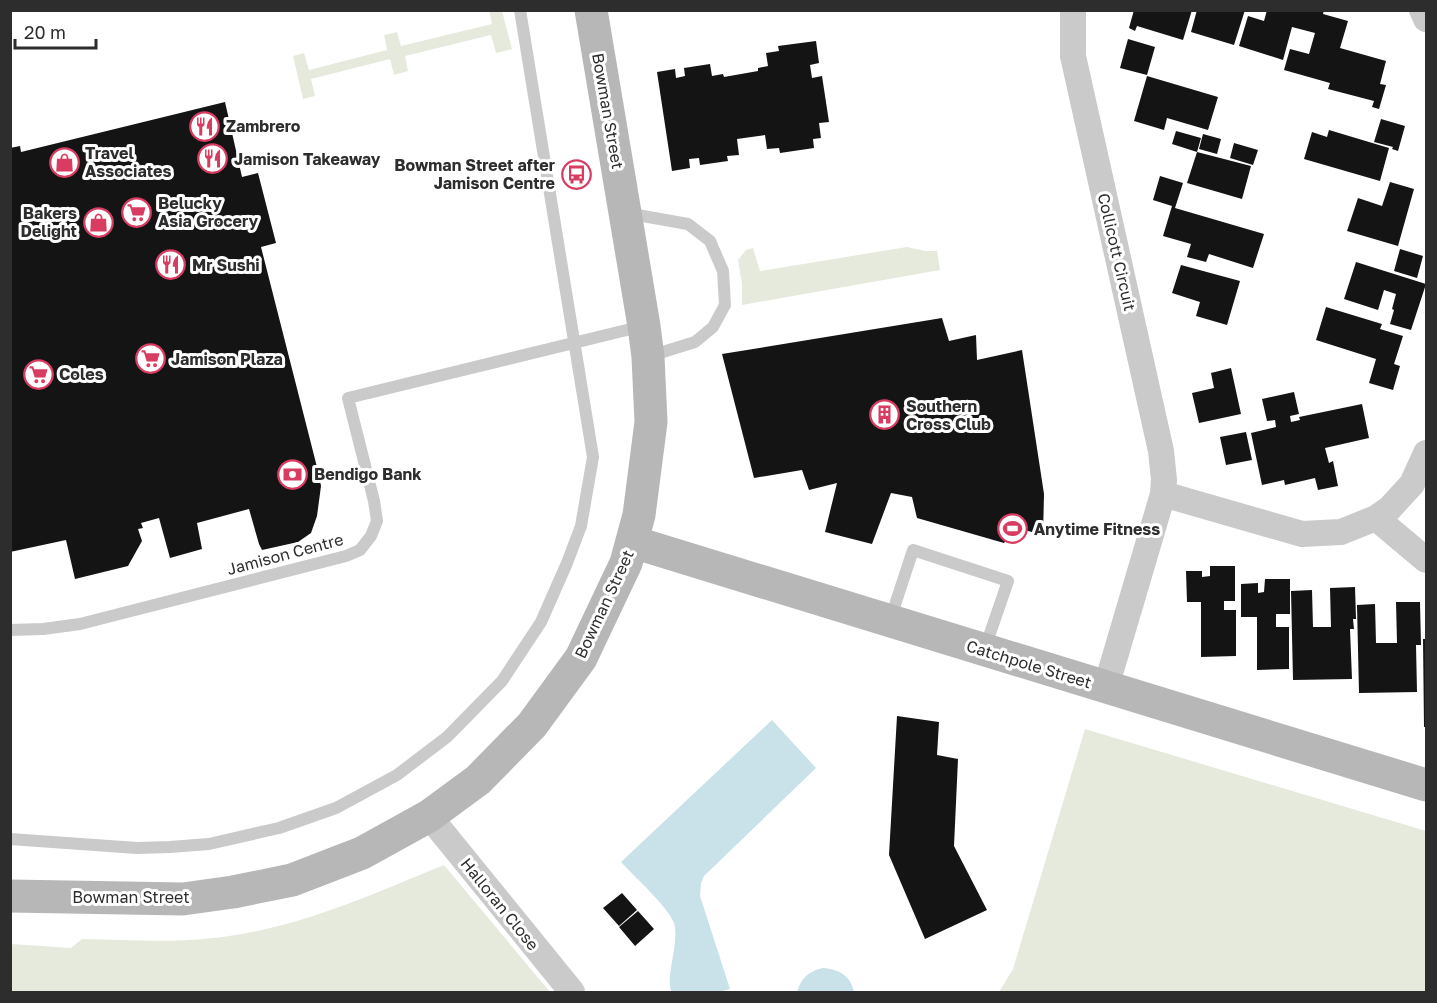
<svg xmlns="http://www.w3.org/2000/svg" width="1437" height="1003" viewBox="0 0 1437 1003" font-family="'Golos Text',sans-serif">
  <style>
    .green { fill: #e5eadc }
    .water { fill: #c9e1e8 }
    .building { fill: #141414 }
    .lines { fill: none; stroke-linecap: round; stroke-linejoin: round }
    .lane { stroke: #cacaca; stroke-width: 12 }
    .street { stroke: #cacaca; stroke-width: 26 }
    .secondary { stroke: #b7b7b7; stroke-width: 33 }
    .labels { text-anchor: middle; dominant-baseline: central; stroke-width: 6; stroke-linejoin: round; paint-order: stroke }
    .street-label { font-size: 16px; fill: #2d2d2d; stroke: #fff }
    .poi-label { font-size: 16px; font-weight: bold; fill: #2d2d2d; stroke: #fff; text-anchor: start }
  </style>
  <rect width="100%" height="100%" fill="#fff"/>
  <!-- green -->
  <path class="green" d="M 489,10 L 502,11 L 512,49 L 496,53 L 491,35 L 405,56 L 408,71 L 394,75 L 390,59 L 311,79 L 315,96 L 303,99 L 293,56 L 304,53 L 309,70 L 387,50 L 384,35 L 397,32 L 401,46 L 492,24 Z
    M 907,247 L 925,251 L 937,251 L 940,270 L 742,305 L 742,284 L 738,260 L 746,250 L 753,248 L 760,271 Z
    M 1085,729 L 1426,831 L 1426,992 L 999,992 L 1013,969 Z
    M 444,865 L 550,992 L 11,992 L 11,944 L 71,948 L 82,939 C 126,940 170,943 214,938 C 297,929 368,896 444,865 Z"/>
  <!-- water -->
  <path class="water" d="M 772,720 L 816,768 L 704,876 L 701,883 L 700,896 L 730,989 L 718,992 L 672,992 C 664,980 680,943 674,923 C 669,908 633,875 621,862 Z
    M 823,968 C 839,969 851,976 854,992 L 797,992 C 801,978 809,971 823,968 Z"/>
  <!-- building -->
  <path class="building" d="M 1134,10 L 1192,10 L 1183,40 L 1137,26 L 1135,31 L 1129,28 Z
    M 1197,10 L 1245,10 L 1234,45 L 1191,32 Z
    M 1267,10 L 1324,10 L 1323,14 L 1348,21 L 1340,48 L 1386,61 L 1380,84 L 1386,85 L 1379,109 L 1372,107 L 1374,101 L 1328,89 L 1330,83 L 1284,70 L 1290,49 L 1309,54 L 1315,33 L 1292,27 L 1283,60 L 1239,46 L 1248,16 L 1264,21 Z
    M 1128,39 L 1155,47 L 1147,75 L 1120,68 Z
    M 816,41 L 819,63 L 810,65 L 812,78 L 822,76 L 829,122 L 819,123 L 821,138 L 813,139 L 814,148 L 780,153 L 779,148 L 767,149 L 765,135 L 737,139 L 739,155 L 727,156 L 728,161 L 700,165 L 699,158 L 689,159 L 690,168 L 672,171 L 657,72 L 675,69 L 676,78 L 685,76 L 684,68 L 710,64 L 712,76 L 723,74 L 724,77 L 758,71 L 758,68 L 768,66 L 766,53 L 779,51 L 778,46 Z
    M 1147,76 L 1218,97 L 1208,130 L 1167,118 L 1164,130 L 1134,121 Z
    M 225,102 L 242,177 L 258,173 L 276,243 L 261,247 L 318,471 L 321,486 L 317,516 L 311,533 L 298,542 L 262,550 L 259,544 L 249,509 L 197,523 L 202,549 L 170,558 L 159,518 L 141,523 L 143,528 L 138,529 L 142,541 L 128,566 L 75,579 L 66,540 L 10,552 L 10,148 L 20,146 L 21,152 Z
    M 1381,119 L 1405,126 L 1398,151 L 1392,149 L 1393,147 L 1374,142 Z
    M 1329,130 L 1389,148 L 1380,181 L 1304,159 L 1312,132 L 1327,137 Z
    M 1176,131 L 1201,138 L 1197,152 L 1172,144 Z
    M 1203,134 L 1221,139 L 1217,154 L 1199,149 Z
    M 1234,143 L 1258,150 L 1253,165 L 1230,158 Z
    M 1197,152 L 1251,166 L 1242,199 L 1187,183 Z
    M 1160,176 L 1183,183 L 1175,208 L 1264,234 L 1253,268 L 1209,254 L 1206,262 L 1187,257 L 1191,244 L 1163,236 L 1172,206 L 1153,200 Z
    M 1390,182 L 1414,189 L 1398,246 L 1347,231 L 1358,198 L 1382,206 Z
    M 1400,249 L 1423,256 L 1417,278 L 1394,271 Z
    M 1356,262 L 1426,284 L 1411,330 L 1390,324 L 1394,310 L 1392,309 L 1396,294 L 1384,290 L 1378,310 L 1344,299 Z
    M 1181,265 L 1240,281 L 1227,325 L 1196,316 L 1200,302 L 1172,293 Z
    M 1326,307 L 1382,324 L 1380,329 L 1403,336 L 1394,364 L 1400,366 L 1393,390 L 1369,383 L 1376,359 L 1316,340 Z
    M 942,318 L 949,341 L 976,335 L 977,360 L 1022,350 L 1044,494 L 1043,535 L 1017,528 L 1004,543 L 917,518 L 912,497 L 891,493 L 872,544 L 825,532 L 837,483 L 809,490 L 802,470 L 754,478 L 722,354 Z
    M 1231,368 L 1241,414 L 1199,423 L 1192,393 L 1214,388 L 1211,373 Z
    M 1294,392 L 1299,414 L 1290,416 L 1291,422 L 1300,420 L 1299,417 L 1362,404 L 1369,438 L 1325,448 L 1329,463 L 1333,461 L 1338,486 L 1318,490 L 1315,478 L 1285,485 L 1284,480 L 1262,485 L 1251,433 L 1276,427 L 1275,420 L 1267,421 L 1262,399 Z
    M 1246,432 L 1252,460 L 1226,465 L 1220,437 Z
    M 1210,566 L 1235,566 L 1235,601 L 1224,601 L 1224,610 L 1236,610 L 1236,656 L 1201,657 L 1201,602 L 1187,602 L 1186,571 L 1202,571 L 1202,577 L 1210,576 Z
    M 1265,579 L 1290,579 L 1290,614 L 1276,614 L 1276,627 L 1289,627 L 1289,669 L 1257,670 L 1257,617 L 1241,617 L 1241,584 L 1258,583 L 1258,593 L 1264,592 Z
    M 1355,587 L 1356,619 L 1353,619 L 1354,629 L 1350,629 L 1352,679 L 1293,680 L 1291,591 L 1312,590 L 1313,627 L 1331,627 L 1330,588 Z
    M 1396,602 L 1420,602 L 1421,645 L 1416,645 L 1417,692 L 1359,693 L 1357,605 L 1375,604 L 1376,643 L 1397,643 Z
    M 1423,639 L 1426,639 L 1426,727 L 1424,727 Z
    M 897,716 L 939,722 L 937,755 L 958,759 L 954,846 L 987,910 L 925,939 L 889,855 Z
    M 622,893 L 637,910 L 619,926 L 603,908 Z
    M 638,911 L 654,929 L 635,946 L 619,927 Z"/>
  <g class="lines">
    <!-- lane -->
    <path class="lane" d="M 626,213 L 688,224 L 710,241 L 723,271 L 725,305 L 713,327 L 695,342 L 650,356
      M 890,620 L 913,550 L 1008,581 L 985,648
      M 10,630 L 43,629 L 80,624 L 346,556 L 360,550 L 371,536 L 377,521 L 374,501 L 348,398 L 643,326
      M 10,839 L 137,848 L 170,847 L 209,844 L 279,828 L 336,808 L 397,775 L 447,737 L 502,681 L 541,622 L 567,563 L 581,526 L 593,457 L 520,10"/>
    <!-- street -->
    <path class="street" d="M 1073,10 L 1073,56 L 1161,451 L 1164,480 L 1163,494 L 1106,687
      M 1422,10 L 1426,19
      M 1163,494 L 1302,534 L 1341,532 L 1376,518 L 1389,509 L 1412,484 L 1426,453
      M 1376,518 L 1426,560
      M 429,816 L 572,992"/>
    <!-- secondary -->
    <path class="secondary" d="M 633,542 L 1426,785
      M 10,896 L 183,899 L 233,892 L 292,880 L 362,853 L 429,816 L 478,780 L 532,725 L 581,658 L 626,563 L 639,515 L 651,422 L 648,357 L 644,326 L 591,10"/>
  </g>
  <!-- icons -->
  <defs>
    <symbol id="restaurant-ring" viewBox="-11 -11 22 22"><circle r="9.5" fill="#fff" stroke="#d83c61" stroke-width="1.5"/><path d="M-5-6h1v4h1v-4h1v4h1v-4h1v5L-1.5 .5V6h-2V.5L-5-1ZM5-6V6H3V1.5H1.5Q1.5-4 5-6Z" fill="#d83c61"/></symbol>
    <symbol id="shop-ring" viewBox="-11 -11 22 22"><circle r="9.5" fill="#fff" stroke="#d83c61" stroke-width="1.5"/><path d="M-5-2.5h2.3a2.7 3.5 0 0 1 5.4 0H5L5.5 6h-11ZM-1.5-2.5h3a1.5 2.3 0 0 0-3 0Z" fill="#d83c61"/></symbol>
    <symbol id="bus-ring" viewBox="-11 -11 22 22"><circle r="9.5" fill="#fff" stroke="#d83c61" stroke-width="1.5"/><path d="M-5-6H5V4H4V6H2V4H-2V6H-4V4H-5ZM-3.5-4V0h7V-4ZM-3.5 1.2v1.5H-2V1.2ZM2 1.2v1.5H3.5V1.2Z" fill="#d83c61"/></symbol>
    <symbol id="supermarket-ring" viewBox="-11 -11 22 22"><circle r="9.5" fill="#fff" stroke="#d83c61" stroke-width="1.5"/><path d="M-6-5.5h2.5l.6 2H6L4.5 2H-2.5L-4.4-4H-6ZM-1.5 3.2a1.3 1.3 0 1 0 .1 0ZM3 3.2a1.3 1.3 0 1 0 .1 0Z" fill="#d83c61"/></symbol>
    <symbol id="building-ring" viewBox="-11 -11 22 22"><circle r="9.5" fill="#fff" stroke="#d83c61" stroke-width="1.5"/><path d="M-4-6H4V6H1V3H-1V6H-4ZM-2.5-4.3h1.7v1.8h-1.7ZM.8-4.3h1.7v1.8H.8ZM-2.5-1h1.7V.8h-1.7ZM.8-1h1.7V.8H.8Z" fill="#d83c61"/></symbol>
    <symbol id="bank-ring" viewBox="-11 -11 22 22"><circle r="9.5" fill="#fff" stroke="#d83c61" stroke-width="1.5"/><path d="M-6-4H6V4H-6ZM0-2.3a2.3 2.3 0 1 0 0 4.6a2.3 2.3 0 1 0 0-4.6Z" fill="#d83c61"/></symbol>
    <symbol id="stadium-ring" viewBox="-11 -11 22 22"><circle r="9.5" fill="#fff" stroke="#d83c61" stroke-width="1.5"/><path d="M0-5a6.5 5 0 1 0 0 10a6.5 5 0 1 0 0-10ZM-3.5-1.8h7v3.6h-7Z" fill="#d83c61"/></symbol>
  </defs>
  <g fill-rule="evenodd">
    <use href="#restaurant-ring" x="188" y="110" width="33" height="33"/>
    <use href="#restaurant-ring" x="196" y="142" width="33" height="33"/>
    <use href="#shop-ring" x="48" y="146" width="33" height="33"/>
    <use href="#bus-ring" x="560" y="158" width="33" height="33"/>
    <use href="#supermarket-ring" x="120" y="196" width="33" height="33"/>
    <use href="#shop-ring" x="82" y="206" width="33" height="33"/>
    <use href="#restaurant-ring" x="154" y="248" width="33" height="33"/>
    <use href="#supermarket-ring" x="134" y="342" width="33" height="33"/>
    <use href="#supermarket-ring" x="22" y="358" width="33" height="33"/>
    <use href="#building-ring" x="868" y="398" width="33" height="33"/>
    <use href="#bank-ring" x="276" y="458" width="33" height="33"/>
    <use href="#stadium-ring" x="996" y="512" width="33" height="33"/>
  </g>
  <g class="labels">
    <!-- street labels -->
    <g class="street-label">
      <text transform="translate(608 111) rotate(80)">Bowman Street</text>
      <text transform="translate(1117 252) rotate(77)">Collicott Circuit</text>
      <text transform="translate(285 554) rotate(-15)">Jamison Centre</text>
      <text transform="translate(604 604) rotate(-65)">Bowman Street</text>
      <text transform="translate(1029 664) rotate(17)">Catchpole Street</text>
      <text x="131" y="897">Bowman Street</text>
      <text transform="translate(500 904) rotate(51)">Halloran Close</text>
    </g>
    <!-- poi labels -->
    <g class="poi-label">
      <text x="226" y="126">Zambrero</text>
      <text x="85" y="153">Travel<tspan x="85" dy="18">Associates</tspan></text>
      <text x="234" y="159">Jamison Takeaway</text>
      <text x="555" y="165" text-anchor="end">Bowman Street after<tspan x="555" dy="18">Jamison Centre</tspan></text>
      <text x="158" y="203">Belucky<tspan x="158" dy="18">Asia Grocery</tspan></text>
      <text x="77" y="213" text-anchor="end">Bakers<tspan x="77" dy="18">Delight</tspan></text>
      <text x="192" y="265">Mr Sushi</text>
      <text x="171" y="359">Jamison Plaza</text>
      <text x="59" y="374">Coles</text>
      <text x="906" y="406">Southern<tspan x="906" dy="18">Cross Club</tspan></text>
      <text x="314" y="474">Bendigo Bank</text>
      <text x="1034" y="529">Anytime Fitness</text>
    </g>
  </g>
  <!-- border -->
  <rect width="1437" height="1003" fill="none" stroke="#2d2d2d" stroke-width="24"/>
  <!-- scale -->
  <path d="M15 39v9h81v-9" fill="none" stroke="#2d2d2d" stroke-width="3"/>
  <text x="24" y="39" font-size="18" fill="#2d2d2d" stroke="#ffffff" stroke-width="4.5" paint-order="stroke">20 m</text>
</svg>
